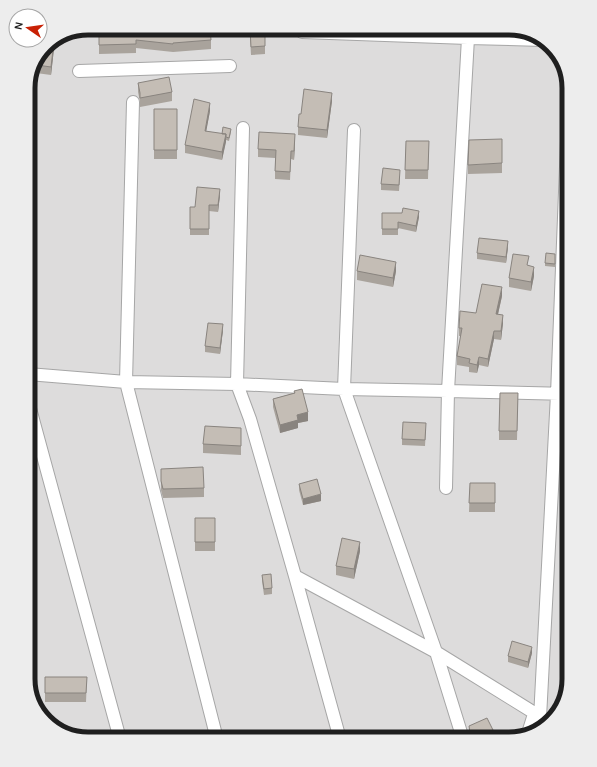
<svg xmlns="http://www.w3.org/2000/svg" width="597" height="767" font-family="Karla,sans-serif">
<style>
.residential{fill:#dddcdc}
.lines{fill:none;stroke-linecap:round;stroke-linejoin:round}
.street-casing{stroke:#a6a6a6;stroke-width:14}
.street{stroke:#fff;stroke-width:12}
.wall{fill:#a9a39c}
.shaded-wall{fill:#89847f}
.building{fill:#c4bdb5;stroke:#89847f}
.rim{fill:none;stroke:#1f1f1f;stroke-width:5}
</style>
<rect width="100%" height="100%" fill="#f0eee6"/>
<path class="residential" d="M 88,28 L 513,28 L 539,36 L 559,55 L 569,88 L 569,680 L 561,709 L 542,729 L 510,739 L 84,739 L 58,731 L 38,712 L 28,679 L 28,84 L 48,43 Z"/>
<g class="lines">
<defs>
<path id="street" d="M 302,32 L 468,38 L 543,40
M 79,71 L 230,66
M 133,102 L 126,382 L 217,739
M 243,128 L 237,384 L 250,419 L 295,576 L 340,739
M 354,130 L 344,389 L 436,652 L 463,739
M 28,174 L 30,131
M 28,374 L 126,382 L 237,384 L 344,389 L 448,391 L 569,394
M 28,401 L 120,739
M 446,488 L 448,391 L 468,38
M 295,576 L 436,652 L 549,722
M 540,718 L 557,394 L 569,91
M 530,733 L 529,730 L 534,714"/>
</defs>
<use href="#street" class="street-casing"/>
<use href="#street" class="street"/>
</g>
<path class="wall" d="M 98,28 L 114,28 L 211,40 L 211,49 L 173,52 L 136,48 L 136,53 L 99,54 L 99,33 L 98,33 Z
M 249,28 L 265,28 L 265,54 L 251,55 L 250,37 L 249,36 Z
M 471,28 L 492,28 L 492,31 L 471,31 Z
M 55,40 L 51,75 L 36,73 L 36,68 L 48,43 Z
M 138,83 L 172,92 L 172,101 L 140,107 L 140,102 L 138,92 Z
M 332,101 L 327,138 L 298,135 L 298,127 L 301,114 Z
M 154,109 L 177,109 L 177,159 L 154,159 Z
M 210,111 L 206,131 L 222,134 L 231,132 L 229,141 L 226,140 L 222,160 L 185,153 L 185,145 Z
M 406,141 L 429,141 L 428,179 L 405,179 Z
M 295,143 L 294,160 L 291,159 L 290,180 L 275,179 L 275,158 L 258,157 L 258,149 Z
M 502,163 L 502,173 L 468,174 L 468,165 Z
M 400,176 L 399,191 L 381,190 L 381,184 Z
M 220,195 L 218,212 L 209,211 L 209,235 L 190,235 L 190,207 L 195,207 Z
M 382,213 L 419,217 L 416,232 L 398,228 L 398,235 L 382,235 Z
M 508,247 L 506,263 L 477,259 L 477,253 Z
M 555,254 L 555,267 L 545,266 L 545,263 Z
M 529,266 L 534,276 L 531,291 L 509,287 L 509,278 Z
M 357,271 L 396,271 L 393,287 L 357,280 Z
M 502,296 L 498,314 L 503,323 L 501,340 L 494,339 L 488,367 L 479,365 L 477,373 L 469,372 L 469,367 L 457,365 L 457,356 L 461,336 L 459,336 L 459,328 Z
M 223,330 L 220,354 L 205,352 L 205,346 Z
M 294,391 L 308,421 L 298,423 L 298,428 L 280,433 L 273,407 L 273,399 L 294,393 Z
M 518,393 L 517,440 L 499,440 L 499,431 Z
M 426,429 L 425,446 L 402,445 L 402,439 Z
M 241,437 L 241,455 L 203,453 L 203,444 Z
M 161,469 L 204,488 L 204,497 L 163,498 L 161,490 Z
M 470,483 L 495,483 L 495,512 L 469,512 Z
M 299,484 L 321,501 L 303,505 L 299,490 Z
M 195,518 L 215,518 L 215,551 L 195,551 Z
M 360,551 L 354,579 L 336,575 L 336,566 Z
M 262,575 L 272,588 L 272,594 L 264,595 L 262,581 Z
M 532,653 L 528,668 L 508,662 L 508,656 Z
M 45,677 L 87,677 L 86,702 L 45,702 Z
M 469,726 L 494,739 L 470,739 L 469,732 Z"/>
<path class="shaded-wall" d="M 55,40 L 51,75 L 51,67 L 54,41 Z
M 332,93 L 332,101 L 327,138 L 327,130 Z
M 210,103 L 210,111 L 205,138 L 205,131 Z
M 226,134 L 226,142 L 222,160 L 222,152 Z
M 295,134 L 295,143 L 294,160 L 294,151 Z
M 220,189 L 220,195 L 218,212 L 218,205 Z
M 419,211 L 419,217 L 416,232 L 416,226 Z
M 508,241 L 508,247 L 506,263 L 506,257 Z
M 396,262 L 396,271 L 393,287 L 393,278 Z
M 534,267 L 534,276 L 531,291 L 531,282 Z
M 502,287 L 502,296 L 496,323 L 496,314 Z
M 503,315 L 503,323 L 501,340 L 501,331 Z
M 223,324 L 223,330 L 220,354 L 220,348 Z
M 494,331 L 494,339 L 488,367 L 488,359 Z
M 479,357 L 479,365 L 477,373 L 477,365 Z
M 308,412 L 308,421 L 298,423 L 298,428 L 280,433 L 280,425 L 297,415 Z
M 321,494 L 321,501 L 303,505 L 303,499 Z
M 360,542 L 360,551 L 354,579 L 354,569 Z
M 532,647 L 532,653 L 528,668 L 528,662 Z
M 494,732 L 494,739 L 480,739 Z"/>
<path class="building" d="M 99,28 L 210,28 L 211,40 L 173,43 L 173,44 L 136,40 L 136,44 L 99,45 Z
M 249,28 L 265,28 L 265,46 L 251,47 L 250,29 L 249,29 Z
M 54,41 L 51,67 L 37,65 L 48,43 Z
M 169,77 L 172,92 L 140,98 L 140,93 L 138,83 Z
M 304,89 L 332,93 L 327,130 L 298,127 L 299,114 L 301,114 Z
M 194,99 L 210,103 L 205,131 L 226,134 L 222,152 L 185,145 Z
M 154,109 L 177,109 L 177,150 L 154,150 Z
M 223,127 L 231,129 L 229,138 L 226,137 L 226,134 L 222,134 Z
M 259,132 L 295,134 L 294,151 L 291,151 L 290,172 L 275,171 L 276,150 L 258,149 Z
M 502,139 L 502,163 L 468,165 L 469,140 Z
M 406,141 L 429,141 L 428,170 L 405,170 Z
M 383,168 L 400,170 L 399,185 L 381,184 Z
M 197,187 L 220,189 L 218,205 L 209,205 L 209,229 L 190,229 L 190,207 L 195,207 Z
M 403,208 L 419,211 L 416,226 L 398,222 L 398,229 L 382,229 L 382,213 L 402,213 Z
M 479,238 L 508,241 L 506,257 L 477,253 Z
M 546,253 L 555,254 L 555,264 L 545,263 Z
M 513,254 L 529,256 L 527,265 L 534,267 L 531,282 L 509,278 Z
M 360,255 L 396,262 L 393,278 L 357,271 Z
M 482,284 L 502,287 L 496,314 L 503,315 L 501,331 L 494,331 L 488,359 L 479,357 L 477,365 L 469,363 L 470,359 L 457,356 L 462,328 L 459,328 L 460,311 L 476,313 Z
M 208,323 L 223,324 L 220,348 L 205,346 Z
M 302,389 L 308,412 L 297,415 L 298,420 L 280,425 L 273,399 L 295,393 L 294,391 Z
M 500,393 L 518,393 L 517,431 L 499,431 Z
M 403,422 L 426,423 L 425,440 L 402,439 Z
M 205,426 L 241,428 L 241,446 L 203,444 Z
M 203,467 L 204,488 L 163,489 L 161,481 L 161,469 Z
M 317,479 L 321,494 L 303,499 L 299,484 Z
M 470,483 L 495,483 L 495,503 L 469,503 Z
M 195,518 L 215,518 L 215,542 L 195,542 Z
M 342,538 L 360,542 L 354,569 L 336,566 Z
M 271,574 L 272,588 L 264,589 L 262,575 Z
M 512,641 L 532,647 L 528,662 L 508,656 Z
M 45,677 L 87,677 L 86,693 L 45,693 Z
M 487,718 L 494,732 L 480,739 L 473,739 L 470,733 L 469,726 Z"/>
<path d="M0 0H597V767H0ZM88 35H509A53 53 0 0 1 562 88V679A53 53 0 0 1 509 732H88A53 53 0 0 1 35 679V88A53 53 0 0 1 88 35Z" fill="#ededed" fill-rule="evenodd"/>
<path class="rim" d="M88 35H509A53 53 0 0 1 562 88V679A53 53 0 0 1 509 732H88A53 53 0 0 1 35 679V88A53 53 0 0 1 88 35Z"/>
<g transform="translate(28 28) rotate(283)"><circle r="19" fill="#ffffff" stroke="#a5a5a5"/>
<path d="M0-3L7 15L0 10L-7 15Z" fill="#c92105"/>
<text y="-6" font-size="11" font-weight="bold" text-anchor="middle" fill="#1f1f1f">N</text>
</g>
</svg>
